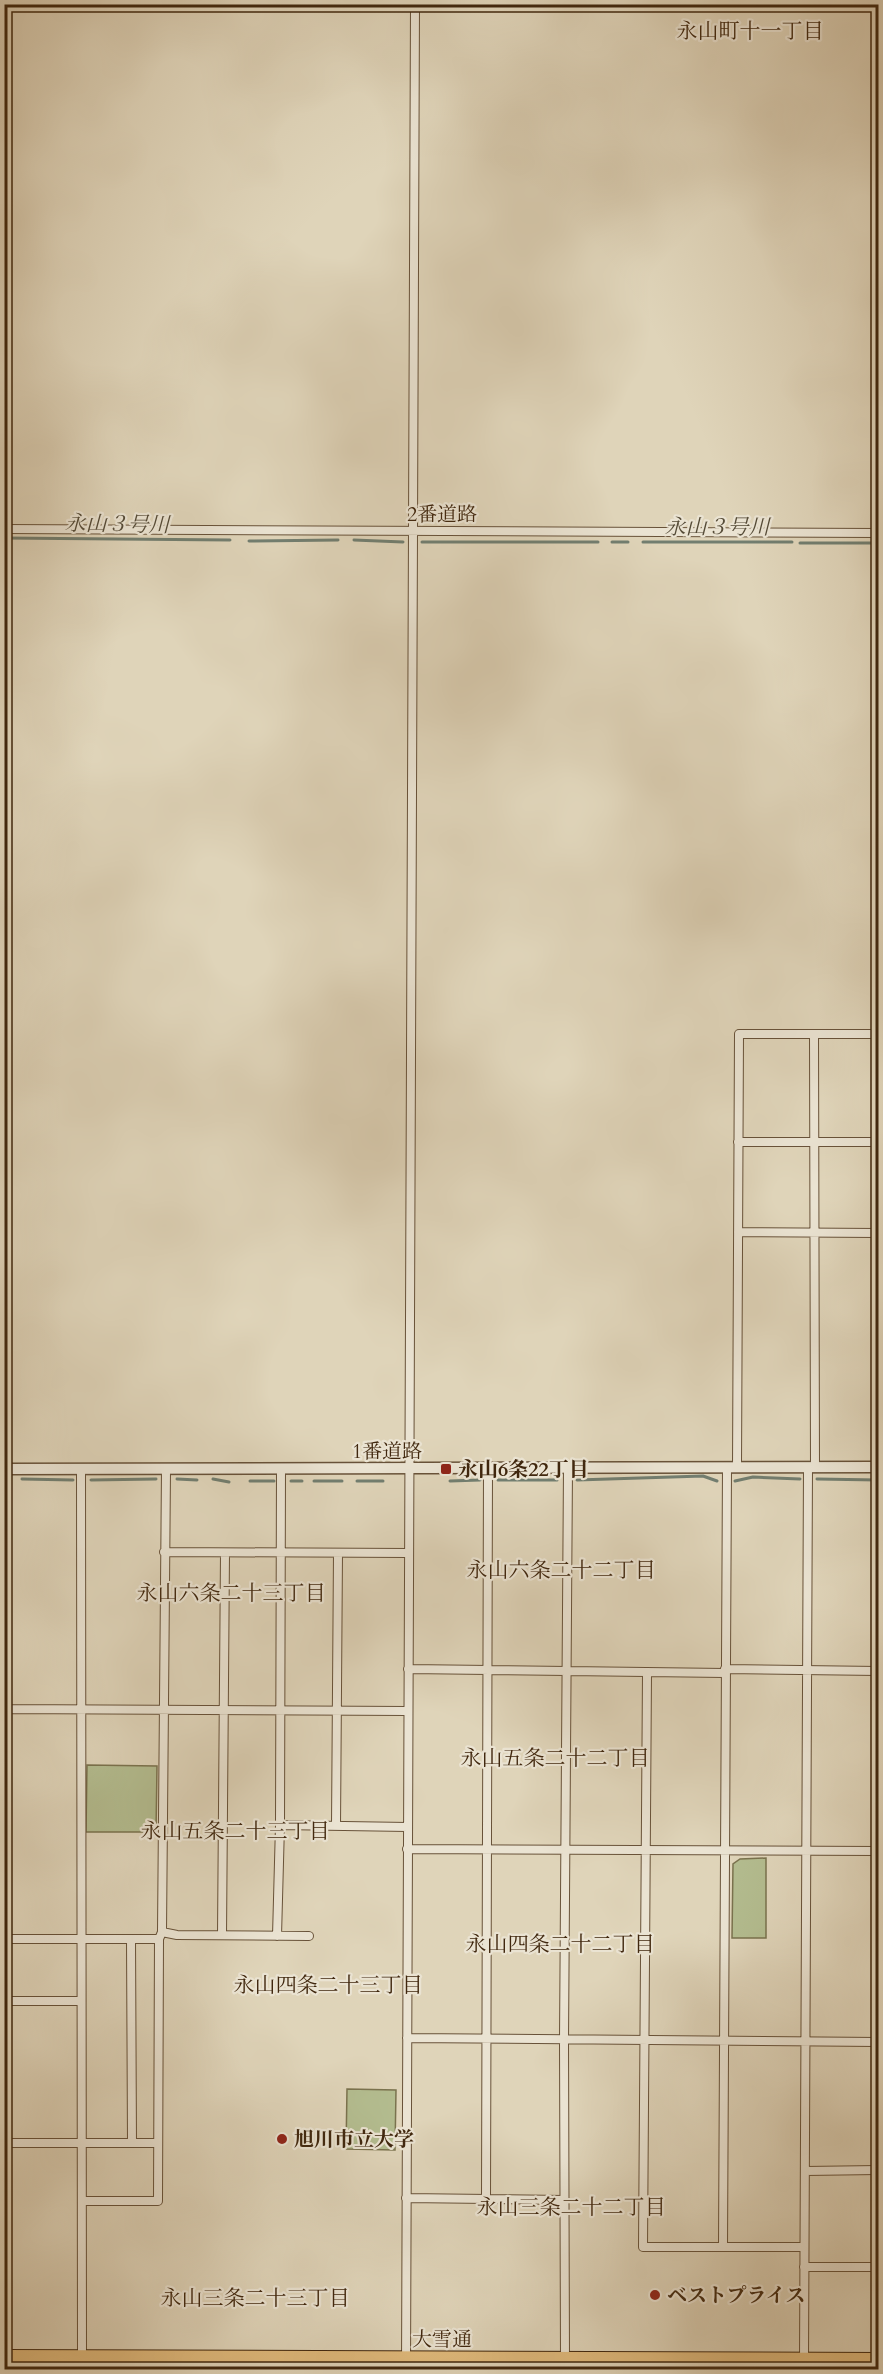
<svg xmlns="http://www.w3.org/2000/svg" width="883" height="2374" font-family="Cardo,'Noto Serif JP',serif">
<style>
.green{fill:#b3bc8f;stroke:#7a724e;stroke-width:1.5}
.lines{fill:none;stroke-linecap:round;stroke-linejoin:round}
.stream{stroke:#727e70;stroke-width:3}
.minor-casing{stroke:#685239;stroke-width:10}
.tertiary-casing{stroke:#685239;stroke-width:13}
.trunk-casing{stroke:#40270e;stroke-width:16}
.minor{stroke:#eae3d2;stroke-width:8}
.tertiary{stroke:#eae3d2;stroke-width:10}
.trunk{stroke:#e0ba7c;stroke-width:14}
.poi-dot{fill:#8f2418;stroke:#eae3d2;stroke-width:2}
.labels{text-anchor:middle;stroke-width:4.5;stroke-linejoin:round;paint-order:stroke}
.street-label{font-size:20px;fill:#40270e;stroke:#eae3d2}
.poi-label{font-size:20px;font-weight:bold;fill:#40270e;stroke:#eae3d2;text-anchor:start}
.neighbourhood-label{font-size:21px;fill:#40270e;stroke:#eae3d2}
.water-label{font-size:21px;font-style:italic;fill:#554b37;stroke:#eae3d2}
</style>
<rect width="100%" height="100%" fill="#dfd4b9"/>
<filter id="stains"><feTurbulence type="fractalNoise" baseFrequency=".00333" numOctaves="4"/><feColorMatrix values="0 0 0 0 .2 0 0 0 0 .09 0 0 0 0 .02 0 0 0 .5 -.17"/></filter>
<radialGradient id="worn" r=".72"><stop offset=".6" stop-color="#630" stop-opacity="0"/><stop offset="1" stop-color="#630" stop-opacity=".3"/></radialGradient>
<path class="green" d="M 87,1765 L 157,1766 L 156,1832 L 86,1832 Z
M 766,1858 L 766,1938 L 732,1938 L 733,1864 L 740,1859 Z
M 347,2089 L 396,2090 L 395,2150 L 346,2149 Z"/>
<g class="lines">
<path class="stream" d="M 4,538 L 230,540
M 354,540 L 403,542
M 249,541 L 338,540
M 422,542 L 598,542
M 612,542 L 628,542
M 643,542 L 792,542
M 800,543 L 878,543
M 22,1479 L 73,1480
M 177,1479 L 197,1480
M 213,1479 L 229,1482
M 817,1479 L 878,1480
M 91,1480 L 156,1479
M 498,1480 L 557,1480
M 577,1480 L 703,1476 L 717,1481
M 250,1481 L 274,1481
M 291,1481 L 302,1481
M 314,1481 L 342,1481
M 357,1481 L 383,1481
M 450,1481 L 480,1480
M 735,1481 L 753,1477 L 800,1479"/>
<defs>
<path id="minor" d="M 4,529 L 878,533
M 814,1034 L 815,1467
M 738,1142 L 878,1142
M 738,1232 L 878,1233
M 737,1467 L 739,1034 L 878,1034
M 81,1469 L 82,2357
M 164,1552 L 409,1553
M 408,1669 L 725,1673
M 725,1669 L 878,1671
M 647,1673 L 643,2247 L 803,2247
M 4,1709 L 408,1711
M 4,1729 L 6,1469
M 280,1825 L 408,1827
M 336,1826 L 338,1553
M 407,1849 L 878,1851
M 162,1932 L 177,1935 L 309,1936
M 222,1935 L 225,1553
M 277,1936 L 280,1825 L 281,1470
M 4,1939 L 159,1939
M 131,1939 L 132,2143
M 4,2001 L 81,2001
M 407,2038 L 878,2042
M 4,2143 L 157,2143
M 805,2171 L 878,2170
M 406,2198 L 564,2200
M 486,2199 L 488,1469
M 83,2201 L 158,2201 L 159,1939 L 162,1932 L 166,1470
M 723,2247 L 727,1468
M 804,2267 L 878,2267
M 565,2359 L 564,2041 L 568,1468
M 804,2360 L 808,1468
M 406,2370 L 415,4"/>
<path id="tertiary" d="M 4,1469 L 878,1467"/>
<path id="trunk" d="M 4,2357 L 878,2360"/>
</defs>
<use href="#minor" class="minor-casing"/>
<use href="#tertiary" class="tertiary-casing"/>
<use href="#trunk" class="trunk-casing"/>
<use href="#minor" class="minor"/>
<use href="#tertiary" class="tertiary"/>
<use href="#trunk" class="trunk"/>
</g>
<g class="poi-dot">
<rect x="440" y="1463" width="12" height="12" rx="3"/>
<circle cx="282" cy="2139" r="6"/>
<circle cx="655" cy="2295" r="6"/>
</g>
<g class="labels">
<g class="street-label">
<text x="442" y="521">2番道路</text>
<text x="387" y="1458">1番道路</text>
<text x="442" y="2346">大雪通</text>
</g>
<g class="poi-label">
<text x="458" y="1476">永山6条22丁目</text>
<text x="294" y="2146">旭川市立大学</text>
<text x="667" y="2302">ベストプライス</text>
</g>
<g class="neighbourhood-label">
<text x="750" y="38">永山町十一丁目</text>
<text x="561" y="1577">永山六条二十二丁目</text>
<text x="231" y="1600">永山六条二十三丁目</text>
<text x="555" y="1765">永山五条二十二丁目</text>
<text x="235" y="1838">永山五条二十三丁目</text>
<text x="560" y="1951">永山四条二十二丁目</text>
<text x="328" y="1992">永山四条二十三丁目</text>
<text x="571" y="2214">永山三条二十二丁目</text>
<text x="255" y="2305">永山三条二十三丁目</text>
</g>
<g class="water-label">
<text transform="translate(117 524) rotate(1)" y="7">永山３号川</text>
<text x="717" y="534">永山３号川</text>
</g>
</g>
<rect width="883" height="2374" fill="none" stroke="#dfd4b9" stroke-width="24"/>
<rect x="6" y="6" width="871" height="2362" fill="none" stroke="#40270e" stroke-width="3"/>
<rect x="12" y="12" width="859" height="2350" fill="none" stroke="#40270e" stroke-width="1.5"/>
<rect width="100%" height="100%" filter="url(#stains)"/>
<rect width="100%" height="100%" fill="url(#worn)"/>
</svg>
